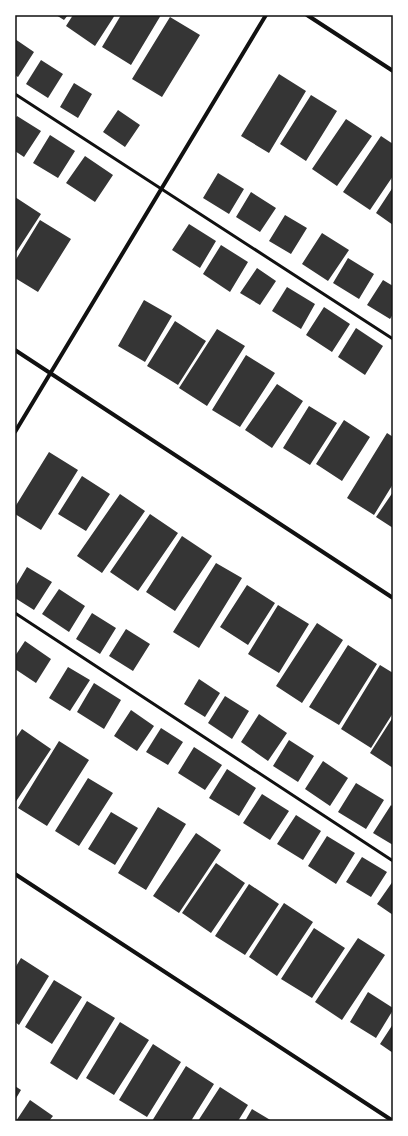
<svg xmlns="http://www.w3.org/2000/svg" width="408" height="1136" font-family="Lato,sans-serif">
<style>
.building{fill:#353535}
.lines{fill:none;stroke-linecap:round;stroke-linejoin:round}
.service{stroke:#111;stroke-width:3}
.minor{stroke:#111;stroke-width:4}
.neatline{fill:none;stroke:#111;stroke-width:1.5}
</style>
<rect width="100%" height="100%" fill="#fff"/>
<path class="building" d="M 56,15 L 68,15 L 64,20 Z
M 73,15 L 115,15 L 95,46 L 66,26 Z
M 121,15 L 161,15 L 131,65 L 102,47 Z
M 170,17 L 200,35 L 162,97 L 132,79 Z
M 15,39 L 34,52 L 18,77 L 15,75 Z
M 41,60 L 63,74 L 48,98 L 26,84 Z
M 279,74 L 306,91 L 269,153 L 241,136 Z
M 74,83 L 92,94 L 78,118 L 60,107 Z
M 311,95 L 337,111 L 306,161 L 280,144 Z
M 118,110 L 140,125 L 125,147 L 103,132 Z
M 17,116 L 41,131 L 24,157 L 15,151 L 15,119 Z
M 346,119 L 372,136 L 337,186 L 312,169 Z
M 50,135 L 75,151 L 58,178 L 33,163 Z
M 381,136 L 393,144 L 393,176 L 370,210 L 343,192 Z
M 85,156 L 113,175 L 95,202 L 66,183 Z
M 218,173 L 244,189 L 229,214 L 203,198 Z
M 393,187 L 393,225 L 376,213 Z
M 251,192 L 276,208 L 260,232 L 236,217 Z
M 15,197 L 41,214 L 15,254 Z
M 285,215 L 307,228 L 291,254 L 269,241 Z
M 40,220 L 71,239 L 38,292 L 15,278 L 15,261 Z
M 189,224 L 216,241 L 200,268 L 172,250 Z
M 322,233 L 349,250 L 328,281 L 302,264 Z
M 221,245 L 248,262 L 230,292 L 203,274 Z
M 348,258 L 374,274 L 359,299 L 333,283 Z
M 257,268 L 276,281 L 260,305 L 240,293 Z
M 383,280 L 393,286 L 393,314 L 390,319 L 367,305 Z
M 287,287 L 315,304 L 301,329 L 272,311 Z
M 144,300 L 172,316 L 145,362 L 118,346 Z
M 324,307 L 350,324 L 332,352 L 306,335 Z
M 175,321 L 206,341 L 178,385 L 147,366 Z
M 356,328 L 383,346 L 365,375 L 338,357 Z
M 217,329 L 245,346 L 207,406 L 179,388 Z
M 246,355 L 275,373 L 240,427 L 212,410 Z
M 277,384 L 303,401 L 272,448 L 245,430 Z
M 309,406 L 337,423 L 310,465 L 283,448 Z
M 344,420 L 370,437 L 342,481 L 316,464 Z
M 387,433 L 393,437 L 393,484 L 374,515 L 347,498 Z
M 49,452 L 78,470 L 41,530 L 15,514 L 15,507 Z
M 82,476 L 110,494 L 86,531 L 58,514 Z
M 393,492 L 393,528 L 376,517 Z
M 120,494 L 145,511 L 102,573 L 77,556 Z
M 150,514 L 178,533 L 138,591 L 110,572 Z
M 182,536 L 212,556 L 175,611 L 146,592 Z
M 216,563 L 242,578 L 199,648 L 173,632 Z
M 27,567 L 52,582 L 34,610 L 15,598 L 15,587 Z
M 247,585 L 275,603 L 248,645 L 220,627 Z
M 59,589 L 85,606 L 69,632 L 42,614 Z
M 278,605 L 309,624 L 279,673 L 248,654 Z
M 92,613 L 116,628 L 100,654 L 76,639 Z
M 317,623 L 343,640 L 302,703 L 276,686 Z
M 126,629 L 150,644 L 133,671 L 109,656 Z
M 25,641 L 51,659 L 36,683 L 15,669 L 15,656 Z
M 348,645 L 377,664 L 339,725 L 309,707 Z
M 380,665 L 393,673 L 393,713 L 371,748 L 341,729 Z
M 68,667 L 90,680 L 70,711 L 49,698 Z
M 199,679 L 220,693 L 205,717 L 184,704 Z
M 94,683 L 121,700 L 104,729 L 77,712 Z
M 225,696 L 249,711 L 232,739 L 208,723 Z
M 131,710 L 154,726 L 137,751 L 114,736 Z
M 259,714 L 287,733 L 268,761 L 241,742 Z
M 393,717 L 393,768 L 370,753 Z
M 161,728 L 183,742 L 168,765 L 146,752 Z
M 22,729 L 51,749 L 15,803 L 15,739 Z
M 289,740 L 314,756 L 298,782 L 273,766 Z
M 59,741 L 89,760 L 47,826 L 18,808 Z
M 194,747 L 222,765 L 205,790 L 178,773 Z
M 323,761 L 348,778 L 330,806 L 305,789 Z
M 227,769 L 256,788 L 239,816 L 209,798 Z
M 88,778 L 113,793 L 79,846 L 55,831 Z
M 356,783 L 384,800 L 366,829 L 338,812 Z
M 262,794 L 289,811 L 270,840 L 243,823 Z
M 391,805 L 393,807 L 393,845 L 373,833 Z
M 158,807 L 186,824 L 146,890 L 118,873 Z
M 111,812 L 138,828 L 115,865 L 88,849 Z
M 296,815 L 321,831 L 303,860 L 277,844 Z
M 196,833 L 221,850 L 179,913 L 153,896 Z
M 327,836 L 355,853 L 336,884 L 308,866 Z
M 362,857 L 387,872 L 371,897 L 346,882 Z
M 216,863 L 245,883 L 211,933 L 182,913 Z
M 393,881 L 393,915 L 377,904 Z
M 249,884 L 279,904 L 245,955 L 215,936 Z
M 284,903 L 313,922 L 277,976 L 249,957 Z
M 314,928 L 345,948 L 312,998 L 281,979 Z
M 358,938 L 385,955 L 342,1020 L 315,1002 Z
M 21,958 L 49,976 L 19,1025 L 15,1022 L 15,968 Z
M 54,980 L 82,997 L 52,1044 L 25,1027 Z
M 368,992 L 393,1008 L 393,1010 L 376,1038 L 350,1022 Z
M 87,1001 L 115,1018 L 77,1080 L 50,1063 Z
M 120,1022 L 149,1040 L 114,1095 L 86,1078 Z
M 393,1024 L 393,1053 L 380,1044 Z
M 153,1044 L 181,1062 L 147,1117 L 119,1100 Z
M 186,1066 L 214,1084 L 191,1121 L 152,1121 Z
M 15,1086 L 21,1090 L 15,1100 Z
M 220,1087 L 248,1105 L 238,1121 L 198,1121 Z
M 30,1100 L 53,1116 L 49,1121 L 16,1121 Z
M 252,1109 L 272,1121 L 245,1121 Z"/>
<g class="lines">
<path class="service" d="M 15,94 L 393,339
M 15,613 L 393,861"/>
<path class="minor" d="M 307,15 L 393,71
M 15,350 L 393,598
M 15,432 L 266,15
M 15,874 L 393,1121"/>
</g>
<rect width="408" height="1136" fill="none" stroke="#ffffff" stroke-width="32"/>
<rect x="16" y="16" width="376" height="1104" class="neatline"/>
</svg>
